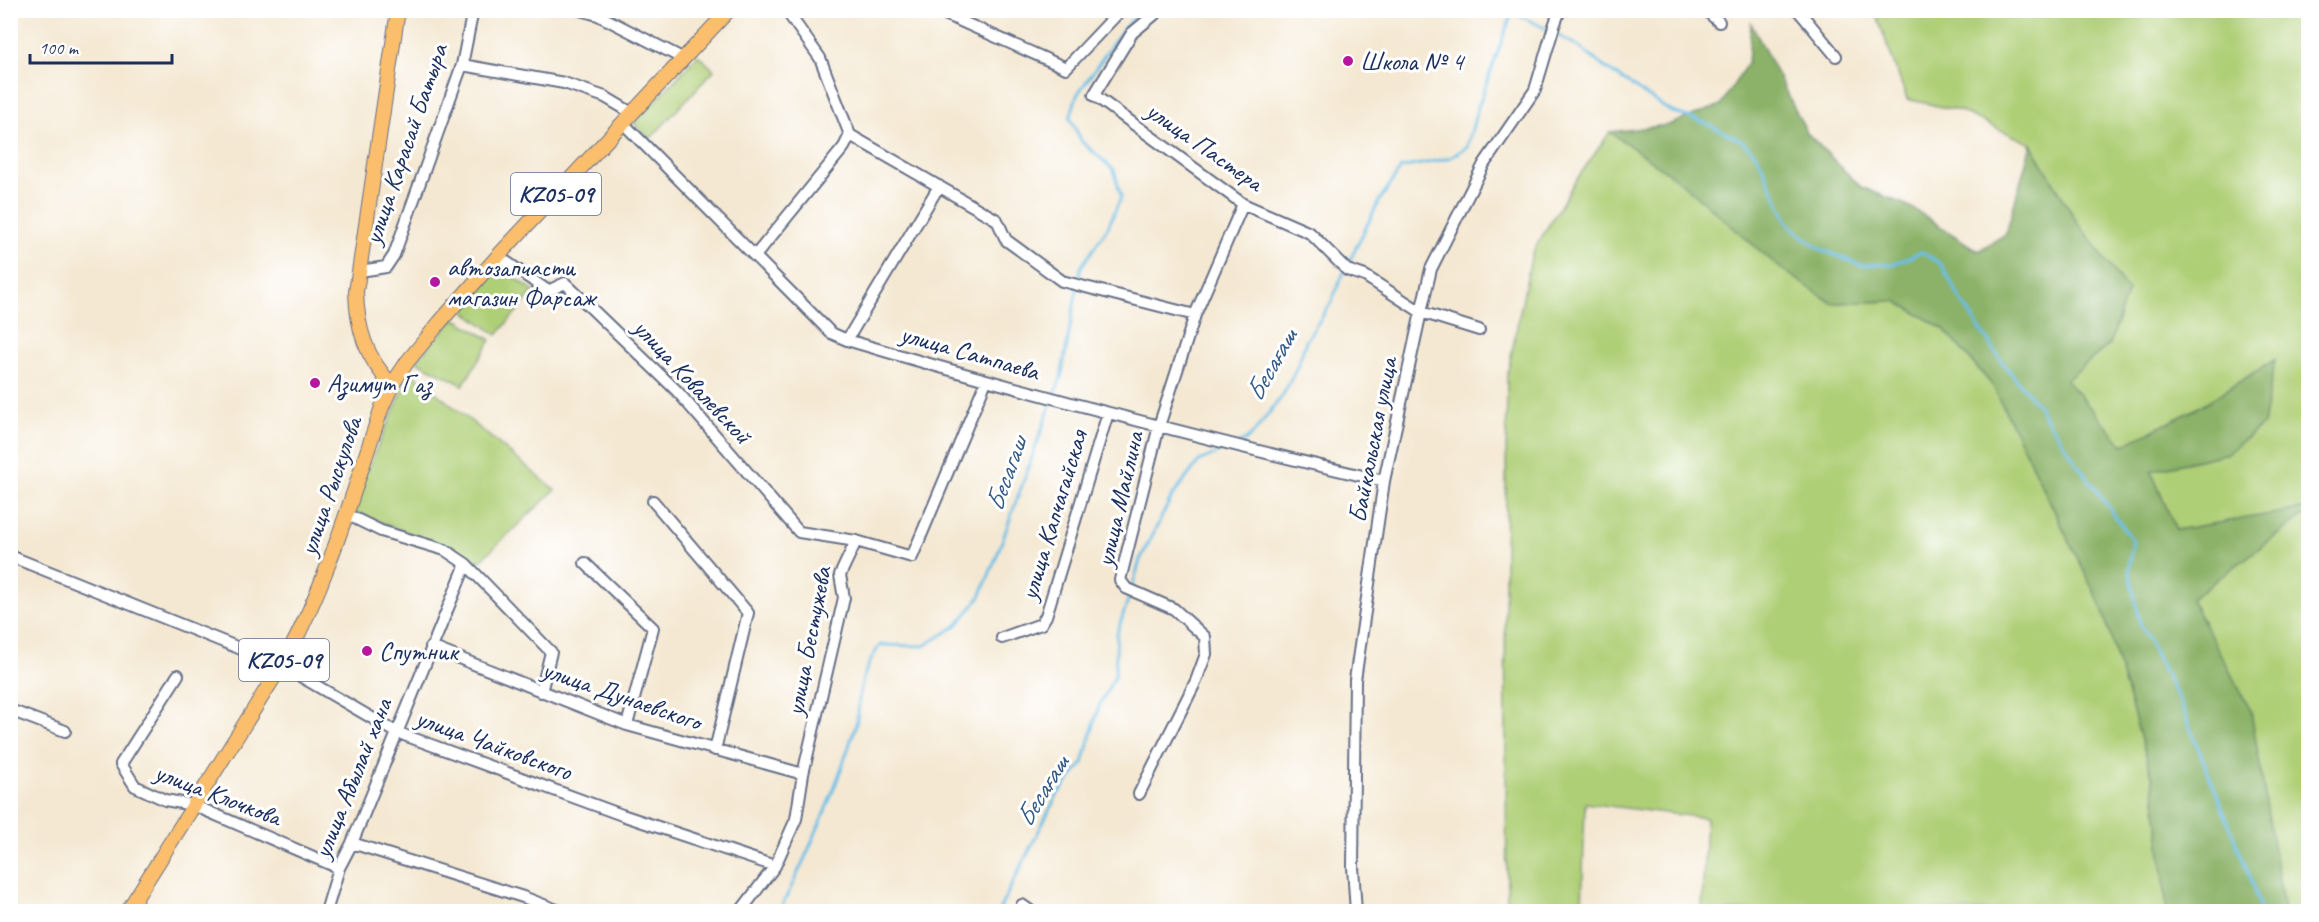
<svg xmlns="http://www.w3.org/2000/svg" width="2319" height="922" font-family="Caveat,sans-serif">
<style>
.green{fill:#afcf76;stroke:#657f6a;stroke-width:1.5}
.forest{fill:#8bb267;stroke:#537062;stroke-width:1.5}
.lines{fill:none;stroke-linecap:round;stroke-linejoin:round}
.stream{stroke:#6abee6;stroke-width:3}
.minor-casing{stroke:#677087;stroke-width:14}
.major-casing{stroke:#677087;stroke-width:16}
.minor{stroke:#fff;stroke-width:10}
.major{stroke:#fabe6d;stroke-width:14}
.poi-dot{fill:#b5179e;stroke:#fff;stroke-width:2}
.labels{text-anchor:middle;stroke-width:6;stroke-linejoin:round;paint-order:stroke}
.shield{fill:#fff;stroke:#5f6d8e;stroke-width:1.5}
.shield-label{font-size:24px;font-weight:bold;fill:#1b2f5e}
.poi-label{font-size:26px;fill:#1b2f5e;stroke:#fff;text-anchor:start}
.street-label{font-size:26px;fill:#1b2f5e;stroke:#fff}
.water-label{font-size:27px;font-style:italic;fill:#335a87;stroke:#fff}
</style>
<rect width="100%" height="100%" fill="#fff"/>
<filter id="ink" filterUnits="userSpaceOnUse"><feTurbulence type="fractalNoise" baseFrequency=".0167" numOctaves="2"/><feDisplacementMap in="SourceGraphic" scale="12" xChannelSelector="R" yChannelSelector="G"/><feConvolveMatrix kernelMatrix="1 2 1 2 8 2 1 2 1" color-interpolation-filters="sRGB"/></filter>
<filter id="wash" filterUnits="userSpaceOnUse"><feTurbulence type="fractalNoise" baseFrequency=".008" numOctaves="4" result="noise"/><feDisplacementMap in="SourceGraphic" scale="24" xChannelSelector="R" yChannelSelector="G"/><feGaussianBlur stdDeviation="1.35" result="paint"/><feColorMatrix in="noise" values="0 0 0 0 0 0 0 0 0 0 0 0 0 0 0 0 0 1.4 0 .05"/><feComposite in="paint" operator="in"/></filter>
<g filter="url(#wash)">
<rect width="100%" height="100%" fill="#f4e8d2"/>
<path class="green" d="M 1875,11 L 2308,11 L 2308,508 L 2176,530 L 2151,471 L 2228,453 L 2263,424 L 2274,360 L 2194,410 L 2123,446 L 2066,380 L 2110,344 L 2074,217 L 2031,144 L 1960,111 L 1907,99 Z
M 698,55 L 714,70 L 650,139 L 634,124 Z
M 1610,132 L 1676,178 L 1779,267 L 1832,303 L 1896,301 L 1944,329 L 1993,386 L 2102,608 L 2153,779 L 2167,911 L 1702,911 L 1706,818 L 1585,803 L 1582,911 L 1507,912 L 1505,578 L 1507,376 L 1532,253 L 1574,183 Z
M 500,267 L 534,291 L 497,335 L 461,309 Z
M 454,318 L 491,340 L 463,385 L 416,361 Z
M 411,372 L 555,490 L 480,561 L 349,510 Z
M 2308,512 L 2308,911 L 2284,911 L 2274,851 L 2191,599 Z"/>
<path class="forest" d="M 1751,23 L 1807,133 L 1861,187 L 1909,206 L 1978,251 L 2006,234 L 2031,144 L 2074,217 L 2128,291 L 2110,344 L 2066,380 L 2123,445 L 2194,410 L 2275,360 L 2263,424 L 2228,453 L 2151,471 L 2176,530 L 2308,508 L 2308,512 L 2191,599 L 2251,711 L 2284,911 L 2167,911 L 2153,779 L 2102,608 L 1993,386 L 1944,329 L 1896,301 L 1832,303 L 1779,267 L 1676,178 L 1610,132 L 1668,125 L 1721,105 L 1748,62 Z"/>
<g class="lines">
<path class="stream" d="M 1512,12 L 1545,28
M 1559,36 L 1578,46 L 1604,67 L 1670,111 L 1703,122 L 1742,141 L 1757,155 L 1789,225 L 1818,248 L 1860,265 L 1893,264 L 1922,252 L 1941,264 L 1962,302 L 2002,362 L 2035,402 L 2076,462 L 2133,541 L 2129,569 L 2140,623 L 2179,700 L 2254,887 L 2261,912
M 1347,266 L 1378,203 L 1401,168 L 1450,158 L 1467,147 L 1477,110 L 1513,10
M 1054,395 L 1061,378 L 1081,267 L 1108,227 L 1121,197 L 1114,170 L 1082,142 L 1070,118 L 1077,95 L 1123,29 L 1142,10
M 1239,443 L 1246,440 L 1255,431 L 1283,395 L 1298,365 L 1306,341 L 1331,303 L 1344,272
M 1132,588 L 1140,560 L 1171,498 L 1199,461 L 1231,447
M 779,912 C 809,852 835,792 855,728 C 859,715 858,700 861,687 C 864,671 871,658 880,645 L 924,646 L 956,626 L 979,599 L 996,558 L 1052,401
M 998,912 L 1057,795 L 1083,763 L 1099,706 L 1115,676 L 1117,633 L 1130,594"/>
</g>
</g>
<g filter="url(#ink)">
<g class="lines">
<defs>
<path id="minor" d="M 580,10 L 598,15 L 684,59
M 786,10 L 820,58 L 850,135 L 997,220 L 1006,240 L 1062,281 L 1195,315
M 936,10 L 1066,68 L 1121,10
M 1160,10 L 1132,33 L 1094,95 L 1243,204 L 1310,233 L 1347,270 L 1365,276 L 1421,312 L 1479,330
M 1706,10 L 1719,22
M 1798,10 L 1836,56
M 462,65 L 564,83 L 605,97 L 632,113
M 623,123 L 831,333 L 847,340 C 1025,393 1204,439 1384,481
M 498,256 L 548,291 L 565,283 L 677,391 L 799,532 L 856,541
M 755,256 L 844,147 L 850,135
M 360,271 L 386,267 L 394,255 L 462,65 L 473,10
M 847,340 L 939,186
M 653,501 L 748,613 L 715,750
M 346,514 L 381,531 L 445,550 L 466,564 L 551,652 L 541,692
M 10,556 L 281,665 L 396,732 L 622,815 L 775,866
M 585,563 L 653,628 L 627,725
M 1002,638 L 1041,624 L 1046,616 L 1108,413
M 431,647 L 627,725 L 803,774
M 178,675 L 121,764 L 135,786 L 165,800 L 193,805 L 339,868
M 10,710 L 65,731
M 1139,794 L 1196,681 L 1206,654 L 1205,637 L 1174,609 L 1126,588 L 1120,580 L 1159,426 L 1195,315 L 1243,204
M 352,843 L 523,897 L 562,912
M 132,904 L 146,912
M 1022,905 L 1032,912
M 326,912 L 339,868 L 352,843 L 466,564
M 740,912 L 775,866 L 796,819 L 803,774 L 844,598 L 840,575 L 856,541 L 912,557 L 986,381
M 1356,912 L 1353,867 L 1355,680 L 1384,481 L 1421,312 L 1431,269 L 1484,164 L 1535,90 L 1554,26 L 1560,10"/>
<path id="major" d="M 392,385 C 366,358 357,329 356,292 L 398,10
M 127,912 L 286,658 C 329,579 353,492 382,407 L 392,385 L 407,362 L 440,322 L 498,256 L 729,10"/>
</defs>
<use href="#minor" class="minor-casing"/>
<use href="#major" class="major-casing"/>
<use href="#minor" class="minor"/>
<use href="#major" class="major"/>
</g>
</g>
<g class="poi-dot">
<circle cx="1348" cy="61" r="6"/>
<circle cx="435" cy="282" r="6"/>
<circle cx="315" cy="383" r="6"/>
<circle cx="367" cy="651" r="6"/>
</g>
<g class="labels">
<g class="shield">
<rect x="511" y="173" width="90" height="42" rx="4.5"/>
<rect x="239" y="639" width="90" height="42" rx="4.5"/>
</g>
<g class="shield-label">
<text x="556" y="202">KZ05-09</text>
<text x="284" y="668">KZ05-09</text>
</g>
<g class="poi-label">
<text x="1360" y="70">Школа № 4</text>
<text x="447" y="276">автозапчасти<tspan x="447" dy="30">магазин Фарсаж</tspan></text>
<text x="327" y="392">Азимут Газ</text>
<text x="379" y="660">Спутник</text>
</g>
<g class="street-label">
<text transform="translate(405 144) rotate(-71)" y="9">улица Карасай Батыра</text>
<text transform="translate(1205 146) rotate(35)" y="9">улица Пастера</text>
<text transform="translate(970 352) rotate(16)" y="9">улица Сатпаева</text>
<text transform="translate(693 381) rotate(47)" y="9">улица Ковалевской</text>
<text transform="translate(1372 440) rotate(-79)" y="9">Байкальская улица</text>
<text transform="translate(330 486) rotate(-71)" y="9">улица Рыскулова</text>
<text transform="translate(1119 499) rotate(-77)" y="9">улица Майлина</text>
<text transform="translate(1053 515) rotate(-73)" y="9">улица Капчагайская</text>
<text transform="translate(808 641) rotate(-79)" y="9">улица Бестужева</text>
<text transform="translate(622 695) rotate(19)" y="9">улица Дунаевского</text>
<text transform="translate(494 744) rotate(20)" y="9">улица Чайковского</text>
<text transform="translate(352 778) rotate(-68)" y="9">улица Абылай хана</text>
<text transform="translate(218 794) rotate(21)" y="9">улица Клочкова</text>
</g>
<g class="water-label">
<text transform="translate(1271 365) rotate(-61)" y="9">Бесағаш</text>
<text transform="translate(1006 474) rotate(-70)" y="9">Бесагаш</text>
<text transform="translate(1042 791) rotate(-59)" y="9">Бесағаш</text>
</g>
</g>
<rect width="2319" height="922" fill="none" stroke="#fff" stroke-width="36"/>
<path d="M30 54v9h142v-9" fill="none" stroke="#1b2f5e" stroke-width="3"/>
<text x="39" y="54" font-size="18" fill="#1b2f5e" stroke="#ffffff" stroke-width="4.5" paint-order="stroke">100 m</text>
</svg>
